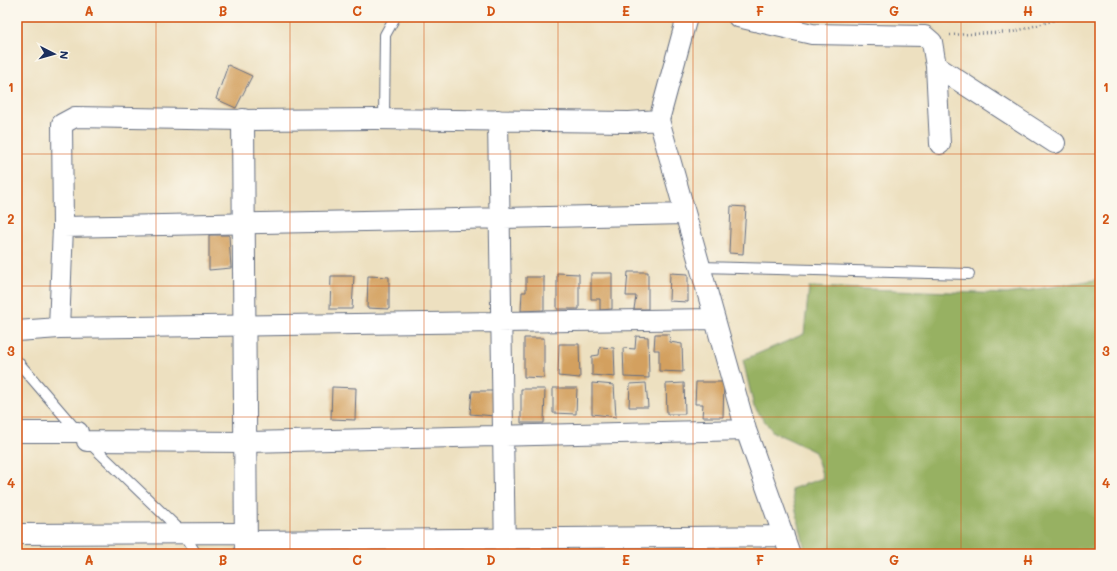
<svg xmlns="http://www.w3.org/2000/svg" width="1117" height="571" font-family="Mali,sans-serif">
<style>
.forest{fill:#97b162;stroke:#597060}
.building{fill:#d3a05f}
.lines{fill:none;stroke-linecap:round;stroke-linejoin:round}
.service-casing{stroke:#646d80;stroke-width:12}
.minor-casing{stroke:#646d80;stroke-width:22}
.tertiary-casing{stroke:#646d80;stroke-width:24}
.path{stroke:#646d80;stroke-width:2.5;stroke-dasharray:1 3;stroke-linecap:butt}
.service{stroke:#fff;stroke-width:10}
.minor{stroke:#fff;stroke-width:20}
.tertiary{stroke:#fff;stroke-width:22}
.grid{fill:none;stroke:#d45514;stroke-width:1;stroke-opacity:0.55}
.neatline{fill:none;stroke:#d45514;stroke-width:1.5}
.grid-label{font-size:13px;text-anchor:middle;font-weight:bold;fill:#d45514}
</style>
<rect width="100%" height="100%" fill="#fbf7ec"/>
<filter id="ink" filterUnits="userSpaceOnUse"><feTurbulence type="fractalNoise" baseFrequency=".025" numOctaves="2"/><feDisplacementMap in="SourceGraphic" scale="8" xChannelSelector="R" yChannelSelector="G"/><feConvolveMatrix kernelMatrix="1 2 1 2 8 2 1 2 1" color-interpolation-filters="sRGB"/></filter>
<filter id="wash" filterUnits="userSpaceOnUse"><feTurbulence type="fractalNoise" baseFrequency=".012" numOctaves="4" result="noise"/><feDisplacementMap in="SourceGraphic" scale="16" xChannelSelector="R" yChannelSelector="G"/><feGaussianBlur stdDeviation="0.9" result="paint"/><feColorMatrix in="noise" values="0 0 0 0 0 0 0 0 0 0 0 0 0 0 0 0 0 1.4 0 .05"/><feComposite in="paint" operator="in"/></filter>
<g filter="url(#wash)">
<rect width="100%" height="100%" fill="#ede0c0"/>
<path class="forest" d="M 1100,279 L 1100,554 L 806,554 L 791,489 L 823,478 L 815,452 L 791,440 L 773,432 L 754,407 L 743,360 L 804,334 L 809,287 L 1007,294 Z"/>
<g id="blocks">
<path class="building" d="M 228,65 L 252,76 L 236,108 L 216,99 Z
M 731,206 L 746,207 L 743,254 L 729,253 Z
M 209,235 L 229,235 L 231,268 L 209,270 Z
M 628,272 L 648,272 L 648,309 L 634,309 L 636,296 L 626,296 Z
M 557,273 L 579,274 L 579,309 L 557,309 Z
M 591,273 L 612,273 L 612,309 L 600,310 L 600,299 L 591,299 Z
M 670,273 L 688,274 L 688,302 L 669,301 Z
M 331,276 L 354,276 L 352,309 L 330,309 Z
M 368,276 L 389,277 L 389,309 L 367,308 Z
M 526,277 L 544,277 L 544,310 L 521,311 L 522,292 L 526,292 Z
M 655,334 L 669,334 L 670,342 L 682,344 L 683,372 L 659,371 L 659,350 L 654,350 Z
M 636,336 L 648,337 L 649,378 L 624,377 L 623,348 L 635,349 Z
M 524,338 L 544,338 L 544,378 L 524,377 Z
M 559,344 L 579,344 L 580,378 L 558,376 Z
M 600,347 L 614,348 L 615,377 L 592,375 L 592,356 L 599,355 Z
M 696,382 L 724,382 L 723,417 L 702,417 L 703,404 L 695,404 Z
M 592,383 L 614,385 L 616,417 L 592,414 Z
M 646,383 L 648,407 L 629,407 L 630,384 Z
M 684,383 L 685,414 L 667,414 L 666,384 Z
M 332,387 L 356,388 L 355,420 L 331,419 Z
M 553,388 L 577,388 L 576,414 L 553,413 Z
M 521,389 L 545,389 L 544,423 L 521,423 Z
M 472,391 L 495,391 L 495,416 L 470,414 Z"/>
</g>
</g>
<g filter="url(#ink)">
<use href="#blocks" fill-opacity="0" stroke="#646d80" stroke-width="1"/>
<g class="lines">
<defs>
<path id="service" d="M 384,119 L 385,35 L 395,17
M 700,267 L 969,274
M 17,361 L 78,432 L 183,533 L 196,554"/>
<path id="minor" d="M 687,17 L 659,120 L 746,430 L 790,554
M 738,17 L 812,34 L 925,36 L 932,42 L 936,66 L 1055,143
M 936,66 L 940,144
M 498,120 L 505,554
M 63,227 C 270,222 478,220 685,214
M 59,328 L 63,227 L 62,124 L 75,117 L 243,120 L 374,119 L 629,122 L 659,120
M 17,331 L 59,328 L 714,319
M 17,432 L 78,432
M 87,441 L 245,442 L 746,430
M 17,534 L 246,533
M 246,541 L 784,536"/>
<path id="tertiary" d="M 243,120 L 246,554"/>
</defs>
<use href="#service" class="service-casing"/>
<use href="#minor" class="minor-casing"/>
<use href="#tertiary" class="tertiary-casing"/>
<path class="path" d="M 950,35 L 1013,32 L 1066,17"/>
<use href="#service" class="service"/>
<use href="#minor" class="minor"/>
<use href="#tertiary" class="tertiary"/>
</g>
</g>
<path class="grid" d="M 156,17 L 156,554M 290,17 L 290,554M 424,17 L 424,554M 558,17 L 558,554M 693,17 L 693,554M 827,17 L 827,554M 961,17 L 961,554M 17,154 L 1100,154M 17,286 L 1100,286M 17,417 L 1100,417"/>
<rect width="1117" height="571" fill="none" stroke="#fbf7ec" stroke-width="44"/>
<g transform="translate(54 54) rotate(96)" stroke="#fbf7ec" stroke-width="3" paint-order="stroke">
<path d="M0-3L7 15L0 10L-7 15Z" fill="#1b2f5e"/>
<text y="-6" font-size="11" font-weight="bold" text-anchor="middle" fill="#1b2f5e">N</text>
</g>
<rect x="22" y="22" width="1073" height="527" class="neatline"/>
<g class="grid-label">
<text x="89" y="16">A</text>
<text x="223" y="16">B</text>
<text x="357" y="16">C</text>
<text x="491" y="16">D</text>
<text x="626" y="16">E</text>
<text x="760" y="16">F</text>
<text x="894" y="16">G</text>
<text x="1028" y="16">H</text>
<text x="11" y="92">1</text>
<text x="1106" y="92">1</text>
<text x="11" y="224">2</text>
<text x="1106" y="224">2</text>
<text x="11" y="356">3</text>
<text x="1106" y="356">3</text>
<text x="11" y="488">4</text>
<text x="1106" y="488">4</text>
<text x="89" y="565">A</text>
<text x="223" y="565">B</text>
<text x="357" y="565">C</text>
<text x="491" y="565">D</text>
<text x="626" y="565">E</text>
<text x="760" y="565">F</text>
<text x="894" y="565">G</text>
<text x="1028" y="565">H</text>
</g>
</svg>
